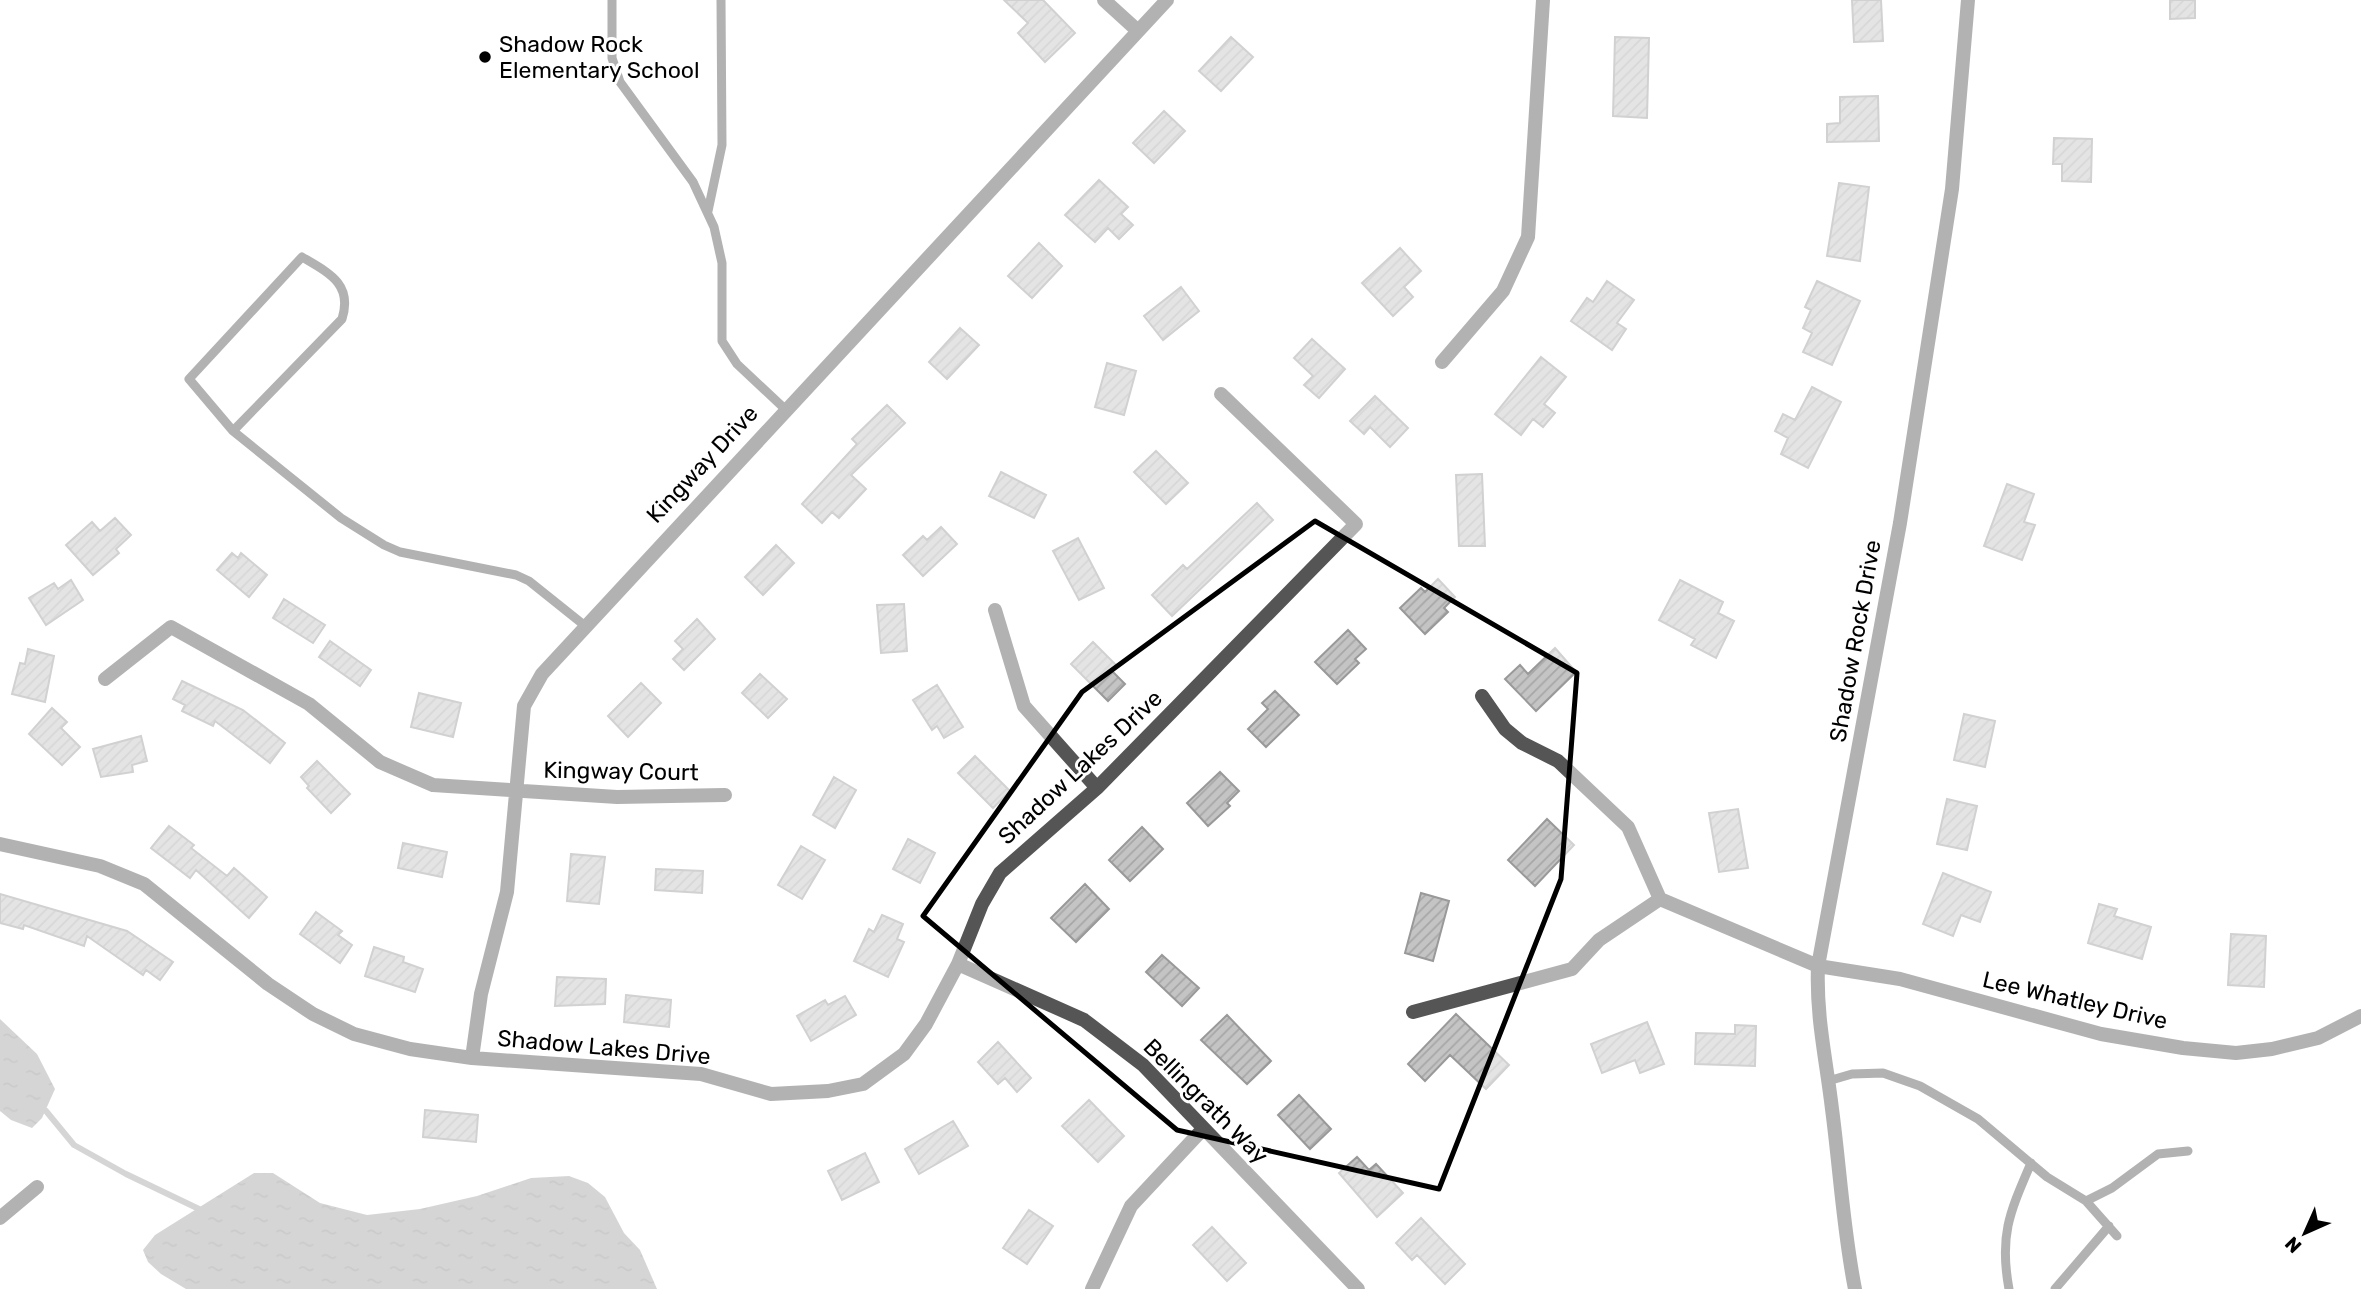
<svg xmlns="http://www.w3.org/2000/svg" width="2361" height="1289" font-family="Rubik,sans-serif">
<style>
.water{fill:url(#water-ripples)}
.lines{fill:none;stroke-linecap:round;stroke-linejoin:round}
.stream{stroke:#a3a3a3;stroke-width:6}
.building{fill:url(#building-hatch);stroke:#999;stroke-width:2}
.lane{stroke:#555;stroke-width:9}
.street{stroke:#555;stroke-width:14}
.marked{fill:none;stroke:#000;stroke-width:5;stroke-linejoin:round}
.poi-dot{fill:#000;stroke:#fff;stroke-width:2.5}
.labels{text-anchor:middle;stroke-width:6;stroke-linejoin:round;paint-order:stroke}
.poi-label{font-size:23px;fill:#000;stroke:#fff;text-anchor:start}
.street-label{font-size:23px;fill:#000;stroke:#fff}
</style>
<defs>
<pattern id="water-ripples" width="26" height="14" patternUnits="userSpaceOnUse" patternTransform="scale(1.75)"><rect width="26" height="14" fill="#a3a3a3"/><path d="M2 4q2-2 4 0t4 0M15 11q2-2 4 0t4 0" fill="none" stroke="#8b8b8b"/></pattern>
<pattern id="building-hatch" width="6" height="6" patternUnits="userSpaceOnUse" patternTransform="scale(1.75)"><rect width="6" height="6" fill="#c4c4c4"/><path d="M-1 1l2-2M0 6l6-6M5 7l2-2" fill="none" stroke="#a7a7a7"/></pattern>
</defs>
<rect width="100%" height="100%" fill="#fff"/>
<path class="water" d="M 0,1019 L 37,1054 L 55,1089 L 42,1118 L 32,1128 L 11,1120 L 0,1111 Z
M 254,1173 L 273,1173 L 320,1203 L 367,1215 L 420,1209 L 477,1196 L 531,1178 L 569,1176 L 588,1183 L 605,1197 L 624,1233 L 640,1250 L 657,1289 L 186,1289 L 161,1274 L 148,1262 L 143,1250 L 155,1235 Z"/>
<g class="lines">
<path class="stream" d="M 46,1111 L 74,1145 L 126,1174 L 199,1209"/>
</g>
<path class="building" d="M 1004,0 L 1043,0 L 1075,33 L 1045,62 L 1018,33 L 1028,23 Z
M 1852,0 L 1881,0 L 1883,41 L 1854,42 Z
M 2170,0 L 2195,0 L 2195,18 L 2170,19 Z
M 1231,37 L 1253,57 L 1221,91 L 1199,71 Z
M 1615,37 L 1649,38 L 1647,118 L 1613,116 Z
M 1878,96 L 1879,141 L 1827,142 L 1827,124 L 1840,123 L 1840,97 Z
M 1164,111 L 1185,131 L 1154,163 L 1133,143 Z
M 2054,138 L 2092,139 L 2091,182 L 2062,181 L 2062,164 L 2053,164 Z
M 1099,180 L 1128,207 L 1121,214 L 1133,225 L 1119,239 L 1108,228 L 1095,242 L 1065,215 Z
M 1839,183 L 1869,187 L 1860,261 L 1827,256 Z
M 1039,243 L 1062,266 L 1032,298 L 1008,276 Z
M 1400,248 L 1421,271 L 1404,287 L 1413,297 L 1393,316 L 1362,283 Z
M 1607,281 L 1634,300 L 1617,323 L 1626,329 L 1612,350 L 1571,321 L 1587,298 L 1593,302 Z
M 1817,281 L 1860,301 L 1832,365 L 1803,352 L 1812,333 L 1803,328 L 1811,310 L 1805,307 Z
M 1181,287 L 1199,311 L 1163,340 L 1144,316 Z
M 960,328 L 979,345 L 947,379 L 929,362 Z
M 1312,339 L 1345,369 L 1319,398 L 1304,385 L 1313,376 L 1294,358 Z
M 1541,357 L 1566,377 L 1544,404 L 1555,413 L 1543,427 L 1533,419 L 1521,435 L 1495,414 Z
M 1107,363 L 1136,371 L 1124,415 L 1095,407 Z
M 1812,387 L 1841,402 L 1808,468 L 1781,454 L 1788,438 L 1775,431 L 1783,414 L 1795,420 Z
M 1375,396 L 1408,428 L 1390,447 L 1370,427 L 1364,434 L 1350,421 Z
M 887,405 L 905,423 L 851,475 L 866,489 L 839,518 L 832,512 L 822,523 L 802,504 L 857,444 L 852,439 Z
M 1156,451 L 1188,483 L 1166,504 L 1134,472 Z
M 1001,472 L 1046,495 L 1034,518 L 989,496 Z
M 1482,474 L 1485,546 L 1459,546 L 1456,475 Z
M 2007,484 L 2034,494 L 2024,522 L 2035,525 L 2022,560 L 1984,546 Z
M 1257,503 L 1273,520 L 1172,616 L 1152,595 L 1183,565 L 1187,569 Z
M 115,518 L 131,535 L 116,549 L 119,553 L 93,575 L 66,545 L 92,522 L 100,531 Z
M 941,527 L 957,544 L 923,576 L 903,555 L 923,536 L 927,540 Z
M 1078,538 L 1104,588 L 1079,600 L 1053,551 Z
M 776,545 L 794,563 L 763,595 L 745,577 Z
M 232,553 L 238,558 L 241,553 L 267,575 L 249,597 L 217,570 Z
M 1438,579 L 1455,597 L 1444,608 L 1448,612 L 1425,634 L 1400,608 L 1421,588 L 1425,592 Z
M 71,580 L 83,600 L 46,625 L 29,598 L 54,583 L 58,589 Z
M 1680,580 L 1723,602 L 1718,613 L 1734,621 L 1716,658 L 1691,645 L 1695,639 L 1659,620 Z
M 284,599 L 325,625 L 313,643 L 273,618 Z
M 904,604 L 907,651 L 881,653 L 877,605 Z
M 697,619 L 715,639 L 684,670 L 673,659 L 683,649 L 675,641 Z
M 1348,630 L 1366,649 L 1355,659 L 1359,663 L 1337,684 L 1315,662 Z
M 330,641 L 371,670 L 360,686 L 319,657 Z
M 1093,642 L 1117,666 L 1112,671 L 1125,684 L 1108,701 L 1071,664 Z
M 1555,648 L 1576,672 L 1536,711 L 1505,679 L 1520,665 L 1528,674 Z
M 28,649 L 54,656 L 45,702 L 12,694 L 20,663 L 25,664 Z
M 760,674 L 787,699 L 768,718 L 742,693 Z
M 182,681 L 243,710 L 285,743 L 270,763 L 215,721 L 213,726 L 182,711 L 185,705 L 173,699 Z
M 641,683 L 661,703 L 628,737 L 608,716 Z
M 937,685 L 963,727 L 944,738 L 937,726 L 932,730 L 913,700 Z
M 1275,691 L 1299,715 L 1266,747 L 1248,729 L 1268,709 L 1262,703 Z
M 419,693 L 461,703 L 453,737 L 411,727 Z
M 52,708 L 67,722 L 61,728 L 80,747 L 62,765 L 29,734 Z
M 1964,714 L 1995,721 L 1985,767 L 1954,760 Z
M 141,736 L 147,761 L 132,765 L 133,772 L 101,777 L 93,749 Z
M 975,756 L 1010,791 L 993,808 L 958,773 Z
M 317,761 L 350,794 L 331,813 L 307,788 L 309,786 L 301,777 Z
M 1220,772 L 1239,791 L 1227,803 L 1230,806 L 1208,826 L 1187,803 Z
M 834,777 L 856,790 L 835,828 L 813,815 Z
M 1947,799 L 1977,806 L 1967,850 L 1937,844 Z
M 1738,809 L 1748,868 L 1719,872 L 1709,813 Z
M 1547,819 L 1574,845 L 1535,886 L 1508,860 Z
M 169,826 L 194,845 L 191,848 L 227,876 L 234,868 L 267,897 L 249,918 L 196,870 L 190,878 L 151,848 Z
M 1142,827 L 1163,849 L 1130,881 L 1109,860 Z
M 908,839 L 935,853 L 920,883 L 893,869 Z
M 403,843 L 447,852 L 442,877 L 398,868 Z
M 801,846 L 825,860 L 802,899 L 778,885 Z
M 571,854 L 605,857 L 599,904 L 567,901 Z
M 656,869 L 703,871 L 702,893 L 655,890 Z
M 1943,873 L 1991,892 L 1980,922 L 1961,915 L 1953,936 L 1923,924 Z
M 1085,884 L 1109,909 L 1076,942 L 1051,918 Z
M 1421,893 L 1449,901 L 1433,961 L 1405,953 Z
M 0,894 L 127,931 L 173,962 L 160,980 L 146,970 L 143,975 L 87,936 L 84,946 L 24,925 L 23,929 L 0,923 Z
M 2099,904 L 2117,909 L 2114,916 L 2151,927 L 2142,959 L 2088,943 Z
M 316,912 L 342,931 L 338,935 L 352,945 L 340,963 L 300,934 Z
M 882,915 L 903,924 L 897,939 L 904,942 L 888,977 L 854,961 L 869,929 L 874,932 Z
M 2231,934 L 2266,936 L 2264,987 L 2228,985 Z
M 374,947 L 404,957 L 403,962 L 423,969 L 415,992 L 365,976 Z
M 1162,955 L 1199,988 L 1182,1006 L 1146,972 Z
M 557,977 L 606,979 L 605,1004 L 555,1006 Z
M 626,995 L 671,1000 L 669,1027 L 624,1022 Z
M 845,996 L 856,1015 L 811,1041 L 797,1016 L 825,1000 L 828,1005 Z
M 1456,1014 L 1509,1065 L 1486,1089 L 1450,1055 L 1425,1081 L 1408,1064 Z
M 1227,1015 L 1271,1061 L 1247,1084 L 1201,1040 Z
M 1647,1022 L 1664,1064 L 1640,1073 L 1635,1060 L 1602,1073 L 1591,1044 Z
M 1735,1025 L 1756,1026 L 1755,1066 L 1695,1064 L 1696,1033 L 1735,1034 Z
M 998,1042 L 1031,1078 L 1017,1092 L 1005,1078 L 998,1084 L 978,1062 Z
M 1299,1095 L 1331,1129 L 1310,1149 L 1278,1115 Z
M 1089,1100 L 1124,1136 L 1098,1162 L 1062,1126 Z
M 425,1110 L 478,1115 L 476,1142 L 423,1137 Z
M 953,1121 L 968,1146 L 919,1174 L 905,1149 Z
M 865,1153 L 879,1182 L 842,1200 L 828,1171 Z
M 1357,1157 L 1369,1170 L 1376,1164 L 1403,1193 L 1377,1217 L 1339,1173 Z
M 1029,1210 L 1053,1226 L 1027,1264 L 1003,1248 Z
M 1421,1218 L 1465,1264 L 1445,1284 L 1417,1255 L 1412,1260 L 1396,1243 Z
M 1212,1227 L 1246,1263 L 1227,1281 L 1193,1245 Z"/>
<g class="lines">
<path class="lane" d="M 612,0 L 612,58 L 620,82 L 693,182 L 714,227 L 722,263 L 722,341 L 737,364 L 785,409
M 708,211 L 722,145 L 721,0
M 233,431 L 342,319 C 353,284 329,273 302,257 L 189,379 L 233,431 L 341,518 L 384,545 L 400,552 L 516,575 L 529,581 L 584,625
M 1828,1081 L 1852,1074 L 1883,1073 L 1920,1086 L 1978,1119 L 2047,1177 L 2086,1201 L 2117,1236
M 2086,1201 L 2112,1188 L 2158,1154 L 2188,1151
M 2009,1289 C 1999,1235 2010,1212 2031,1163
M 2055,1289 L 2109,1226"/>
<path class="street" d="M 1104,0 L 1138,31
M 1442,362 L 1503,291 L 1528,237 L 1543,0
M 995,610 L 1024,706 L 1097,788
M 105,679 L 171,627 L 309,704 L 380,762 L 433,785 L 617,797 L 725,795
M 1482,696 L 1505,729 L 1522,743 L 1558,761 L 1628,827 L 1660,899
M 0,844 L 100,866 L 144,884 L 268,984 L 313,1014 L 354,1034 L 410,1049 L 472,1058 L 701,1074 L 771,1094 L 828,1091 L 863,1084 L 904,1054 L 926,1024 L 958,964 L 982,904 L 1000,873 L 1097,788 L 1356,524 L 1221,394
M 958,964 L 1084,1020 L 1143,1065 L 1358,1289
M 1413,1012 L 1572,969 L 1599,940 L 1660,899 L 1818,966 L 1900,979 L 2101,1034 L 2183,1048 L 2236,1053 L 2272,1049 L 2318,1038 L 2361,1016
M 472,1058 L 481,994 L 507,892 L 524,706 L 542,674 L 1167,0
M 0,1218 L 37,1187
M 1092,1289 L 1131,1206 L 1203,1129
M 1855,1289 C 1843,1229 1840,1169 1832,1109 C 1826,1058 1816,1017 1818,966 L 1900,523 L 1952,189 L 1968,0"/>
</g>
<path d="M0 0H2361V1289H0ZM 1315,521 L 1577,673 L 1561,879 L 1439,1189 L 1177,1130 L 923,916 L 1082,692 Z" fill="#fff" fill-opacity=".55" fill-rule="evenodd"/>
<path class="marked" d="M 1315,521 L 1577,673 L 1561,879 L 1439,1189 L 1177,1130 L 923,916 L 1082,692 Z"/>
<circle class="poi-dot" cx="485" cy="57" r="7"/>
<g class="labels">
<g class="poi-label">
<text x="499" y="52">Shadow Rock<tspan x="499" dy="26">Elementary School</tspan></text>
</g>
<g class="street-label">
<text transform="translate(702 464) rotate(-47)" y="8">Kingway Drive</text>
<text transform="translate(1855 641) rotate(-80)" y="8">Shadow Rock Drive</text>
<text transform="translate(1080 767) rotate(-43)" y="8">Shadow Lakes Drive</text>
<text transform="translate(621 771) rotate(1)" y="8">Kingway Court</text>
<text transform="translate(2075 1000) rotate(13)" y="8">Lee Whatley Drive</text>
<text transform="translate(604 1047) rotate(5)" y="8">Shadow Lakes Drive</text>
<text transform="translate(1206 1101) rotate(45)" y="8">Bellingrath Way</text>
</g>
</g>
<g transform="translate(2305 1233) rotate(225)" stroke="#ffffff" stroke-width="5" paint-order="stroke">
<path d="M0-5L12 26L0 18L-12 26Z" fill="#000000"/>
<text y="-10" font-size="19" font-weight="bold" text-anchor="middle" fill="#000000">N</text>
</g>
</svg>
